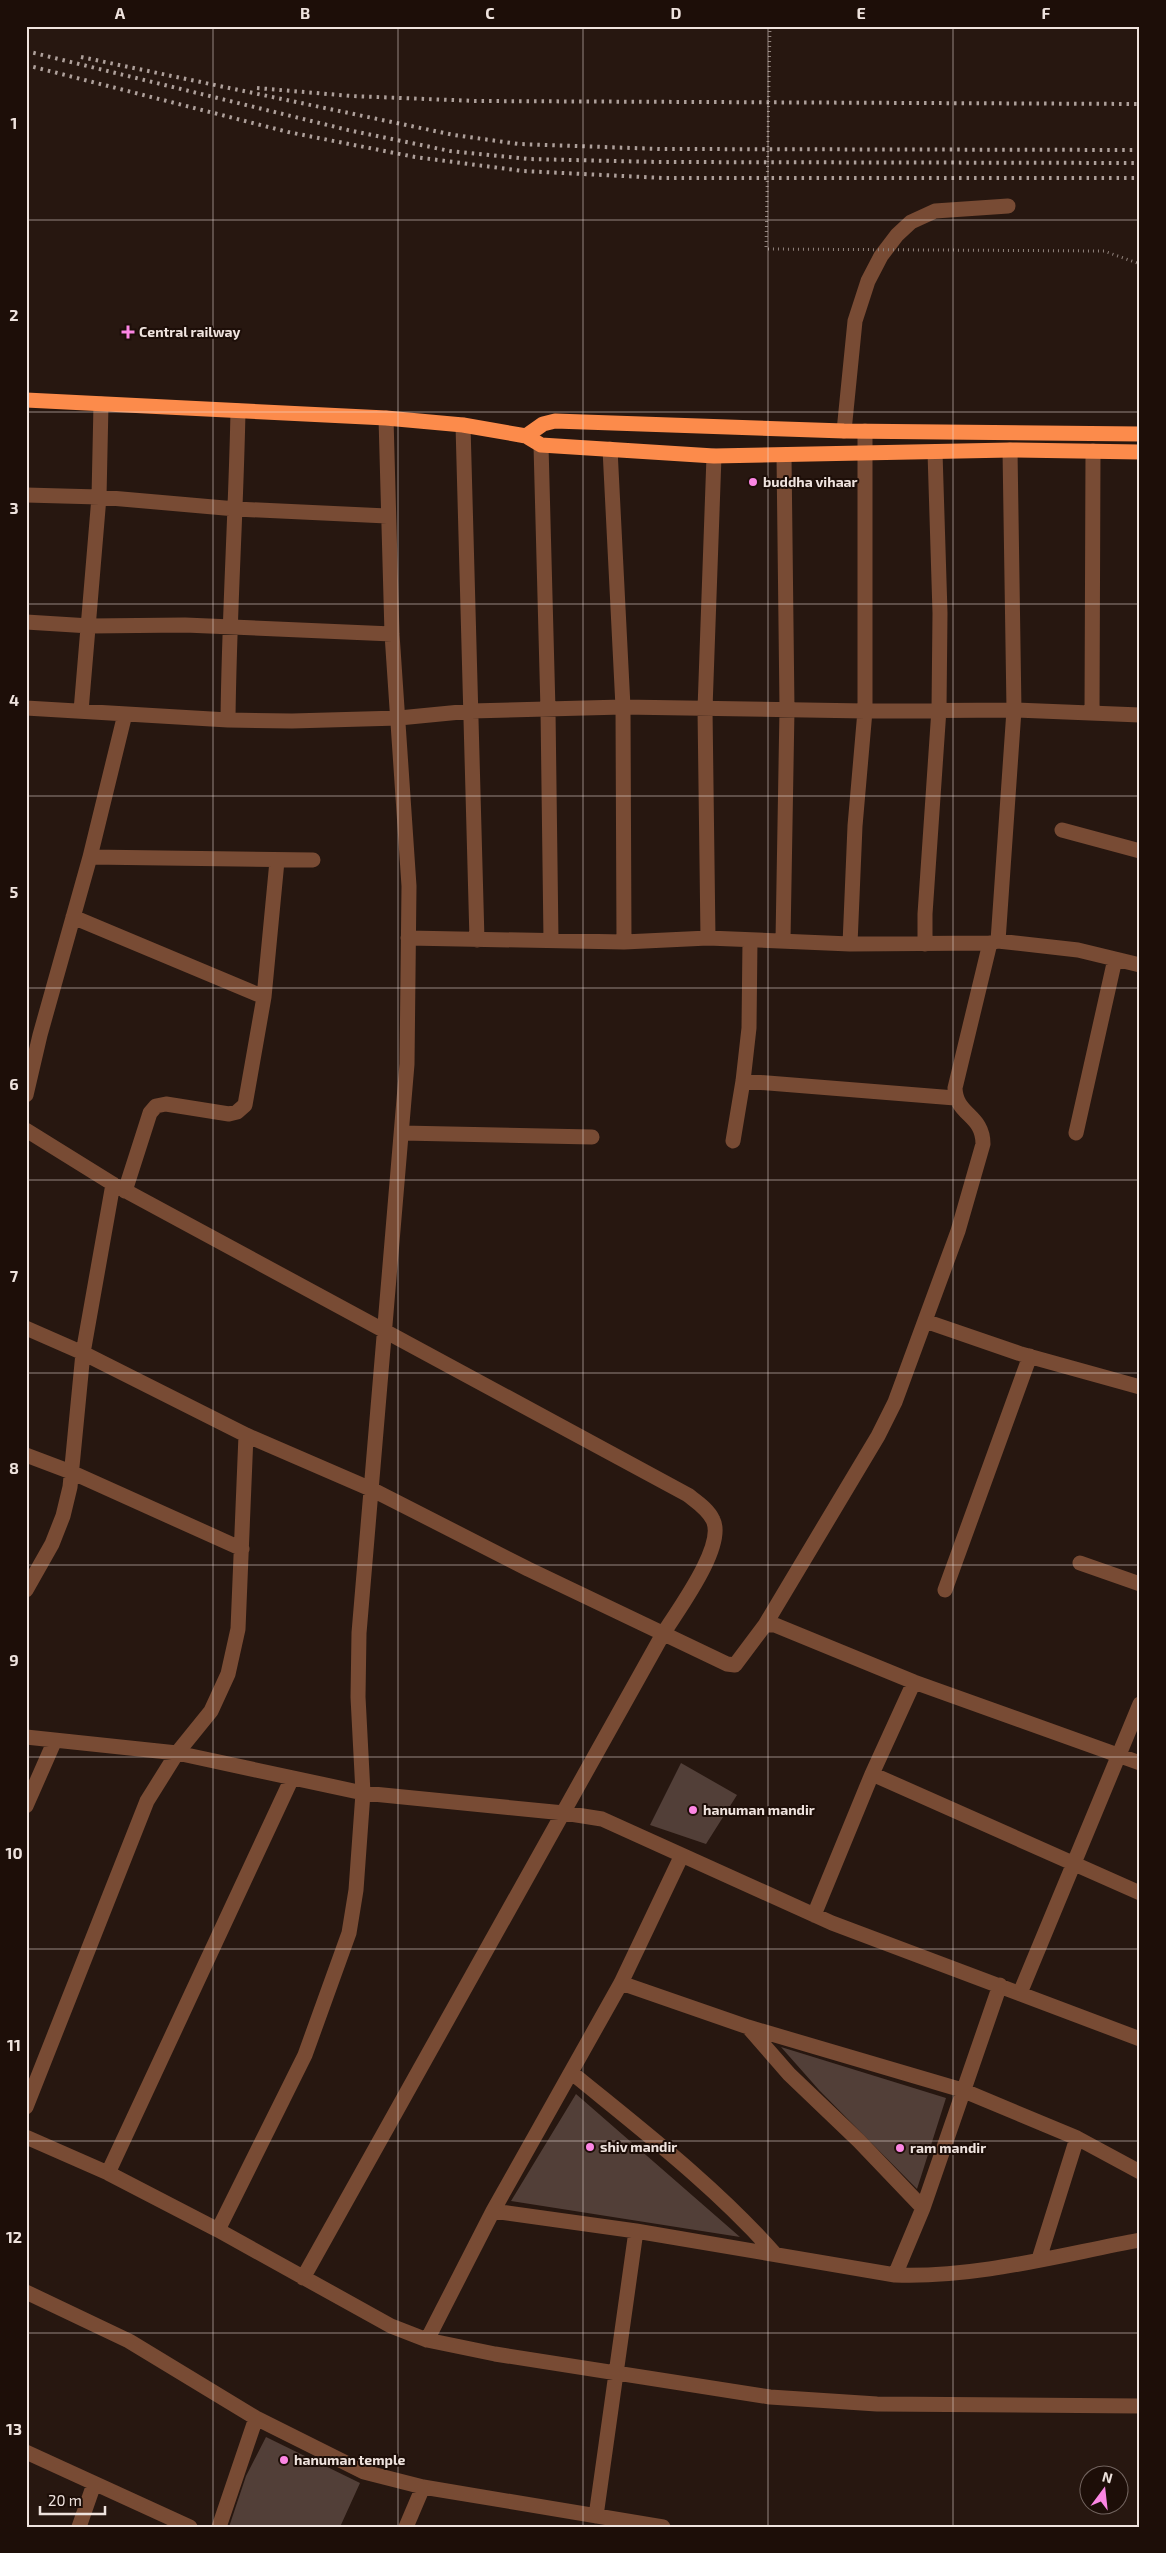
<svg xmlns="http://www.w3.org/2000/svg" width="1166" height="2553" font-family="'Exo 2',sans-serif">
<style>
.building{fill:#523f38}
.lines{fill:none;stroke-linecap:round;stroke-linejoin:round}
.minor{stroke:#784b34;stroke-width:15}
.highway{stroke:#fc8b4b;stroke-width:15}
.rail{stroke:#aea09b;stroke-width:4;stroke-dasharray:2.5 5;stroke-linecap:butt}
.path-bridge{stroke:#91837d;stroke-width:3;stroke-dasharray:1 4;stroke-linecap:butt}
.grid{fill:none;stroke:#efe3de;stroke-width:1;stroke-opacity:0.55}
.poi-dot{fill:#fc86e4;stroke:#1d0e08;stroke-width:2}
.labels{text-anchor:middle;stroke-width:4;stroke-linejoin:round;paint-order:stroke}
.poi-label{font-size:14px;font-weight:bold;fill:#efe3de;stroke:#1d0e08;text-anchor:start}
.neatline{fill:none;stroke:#efe3de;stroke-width:2}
.grid-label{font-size:16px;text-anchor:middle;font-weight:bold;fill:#efe3de}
</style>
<rect width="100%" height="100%" fill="#271710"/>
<path class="building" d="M 681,1763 L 737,1795 L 706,1844 L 650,1825 Z
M 781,2047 L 946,2098 L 917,2189 L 819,2090 Z
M 576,2094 L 740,2237 L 511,2201 Z
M 266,2437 L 360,2483 L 340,2527 L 229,2527 L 246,2476 Z"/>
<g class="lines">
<path class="minor" d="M 463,425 L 477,940
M 844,431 L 855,321 L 868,281 L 881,256 L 897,235 L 911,222 L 935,211 L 1008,206
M 541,445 L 548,710 L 551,940
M 610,449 L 623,707 L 624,942
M 26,495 L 99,497 L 236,509 L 387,516
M 26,622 L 90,626 L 185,625 L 392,634
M 26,708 L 228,720 L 292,721 L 399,718 L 471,711 L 623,707 L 865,711 L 1014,710 L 1140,715
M 81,711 L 99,497 L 101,404
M 1092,712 L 1093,451
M 228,720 C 229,617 236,514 238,411
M 1062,830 L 1140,851
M 90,857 L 313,860
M 73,917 L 264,997
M 408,938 L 624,942 L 708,938 L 850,944 L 990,943 L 998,941 L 1078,950 L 1140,965
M 708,938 L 705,709 L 714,456
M 783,940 L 787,709 L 784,455
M 998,941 L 1014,710 L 1010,450
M 850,944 L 855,826 L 865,711 L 865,431
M 925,944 L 925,914 L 939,709 L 940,613 L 935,452
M 743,1081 L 955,1098
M 26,1095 L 40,1035 L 90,857 L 125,714
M 26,1130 L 113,1184 L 688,1495 C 697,1502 708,1509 713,1520 C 726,1546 677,1611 663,1634 L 303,2278
M 402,1133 L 592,1137
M 1076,1133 L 1115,959
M 733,1141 L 743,1081 L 749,1028 L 750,940
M 125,1191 L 150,1113 L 156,1106 L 166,1104 L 229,1114 L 237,1112 L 245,1105 L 264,997 L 277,861
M 925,1321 L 1021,1354 L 1140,1387
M 26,1328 L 83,1353 L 246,1435 L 373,1490 L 528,1569 L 727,1664 L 735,1665 L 765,1625 L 775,1625 L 914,1682 L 1140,1763
M 26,1455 L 71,1472 L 242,1549
M 1080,1563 L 1140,1584
M 26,1590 L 52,1544 L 63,1516 L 70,1487 L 83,1353 L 113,1184
M 945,1590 L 1030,1356
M 765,1625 L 878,1436 L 895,1402 L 958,1231 L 983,1144 C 983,1114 956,1116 955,1088 L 990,943
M 26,1737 L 177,1753 L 363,1793 L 564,1813 L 602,1819 L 832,1923 L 1140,2039
M 872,1774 L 1140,1893
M 26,1806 L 55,1740
M 814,1915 L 872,1774 L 914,1682
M 621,1983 L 748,2027 L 962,2090 L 1077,2138 L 1140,2172
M 1020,1993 L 1140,1704
M 748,2027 L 789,2074 L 859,2141 L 923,2208
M 572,2073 C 643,2131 715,2186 775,2254
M 26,2107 L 147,1801 L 177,1753 L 211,1711 L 228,1674 L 238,1629 L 246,1435
M 26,2137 L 108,2173 L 218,2230 L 391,2326 L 427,2340 L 495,2354 L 770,2397 L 877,2404 L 1140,2406
M 108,2173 L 292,1778
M 493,2211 L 636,2231 L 895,2275 C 978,2278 1059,2255 1140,2240
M 218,2230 L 305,2055 L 349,1933 L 356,1890 L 363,1793 L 358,1697 L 359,1633 L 407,1064 L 409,886 L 392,634 L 386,418
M 1039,2259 L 1077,2138
M 895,2275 L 923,2208 L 1000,1985
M 26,2292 L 129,2341 L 256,2418 L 364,2472 L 423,2487 L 663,2527
M 427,2340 L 493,2211 L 621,1983 L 681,1857
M 26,2452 L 190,2527
M 596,2516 L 636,2231
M 79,2527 L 94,2484
M 219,2527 L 256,2418
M 406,2527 L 423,2487"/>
<path class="highway" d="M 26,400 L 386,418 L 463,425 L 526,436 L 541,445 L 714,456 L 1010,450 L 1140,452
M 526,436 L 543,424 L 555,421 L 844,431 L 1140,434"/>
<path class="rail" d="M 26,51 L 348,130 L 450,151 L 528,159 L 658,162 L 1140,163
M 81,57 L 454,135 L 519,144 L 660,149 L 1140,150
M 26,65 L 288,132 L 415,157 L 523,171 L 662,178 L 1140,178
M 257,88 L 351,96 L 476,101 L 1140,104"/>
<path class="path-bridge" d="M 770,26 L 766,249 L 1104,251 L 1140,264"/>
</g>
<path class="grid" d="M 213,26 L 213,2527M 398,26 L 398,2527M 583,26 L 583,2527M 768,26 L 768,2527M 953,26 L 953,2527M 26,220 L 1140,220M 26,412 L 1140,412M 26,604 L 1140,604M 26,796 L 1140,796M 26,988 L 1140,988M 26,1180 L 1140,1180M 26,1373 L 1140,1373M 26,1565 L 1140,1565M 26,1757 L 1140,1757M 26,1949 L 1140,1949M 26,2141 L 1140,2141M 26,2333 L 1140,2333"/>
<g class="poi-dot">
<path d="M125.5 324.5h5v5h5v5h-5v5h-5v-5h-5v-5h5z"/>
<circle cx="753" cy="482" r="5"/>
<circle cx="693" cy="1810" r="5"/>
<circle cx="590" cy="2147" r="5"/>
<circle cx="900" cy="2148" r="5"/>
<circle cx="284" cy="2460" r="5"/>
</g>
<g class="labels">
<g class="poi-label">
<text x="139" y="337">Central railway</text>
<text x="763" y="487">buddha vihaar</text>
<text x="703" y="1815">hanuman mandir</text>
<text x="600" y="2152">shiv mandir</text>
<text x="910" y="2153">ram mandir</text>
<text x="294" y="2465">hanuman temple</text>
</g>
</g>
<rect width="1166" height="2553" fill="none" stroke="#1d0e08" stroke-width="55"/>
<g transform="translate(1104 2490) rotate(15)"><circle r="24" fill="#1d0e08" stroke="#71635e"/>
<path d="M0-4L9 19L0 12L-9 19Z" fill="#fc86e4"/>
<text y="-8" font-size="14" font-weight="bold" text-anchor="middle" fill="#efe3de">N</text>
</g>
<path d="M40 2506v8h65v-8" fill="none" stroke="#efe3de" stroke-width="2.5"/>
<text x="48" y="2506" font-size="15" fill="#efe3de" stroke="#1d0e08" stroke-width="4" paint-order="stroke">20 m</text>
<rect x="28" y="28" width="1110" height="2498" class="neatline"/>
<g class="grid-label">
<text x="120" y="19">A</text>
<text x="305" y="19">B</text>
<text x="490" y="19">C</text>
<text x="676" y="19">D</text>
<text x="861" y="19">E</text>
<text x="1046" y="19">F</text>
<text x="14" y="129">1</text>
<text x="14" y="321">2</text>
<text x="14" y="514">3</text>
<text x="14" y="706">4</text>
<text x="14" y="898">5</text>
<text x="14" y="1090">6</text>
<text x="14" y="1282">7</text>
<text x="14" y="1474">8</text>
<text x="14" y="1666">9</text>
<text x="14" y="1859">10</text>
<text x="14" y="2051">11</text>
<text x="14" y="2243">12</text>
<text x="14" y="2435">13</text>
</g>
</svg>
